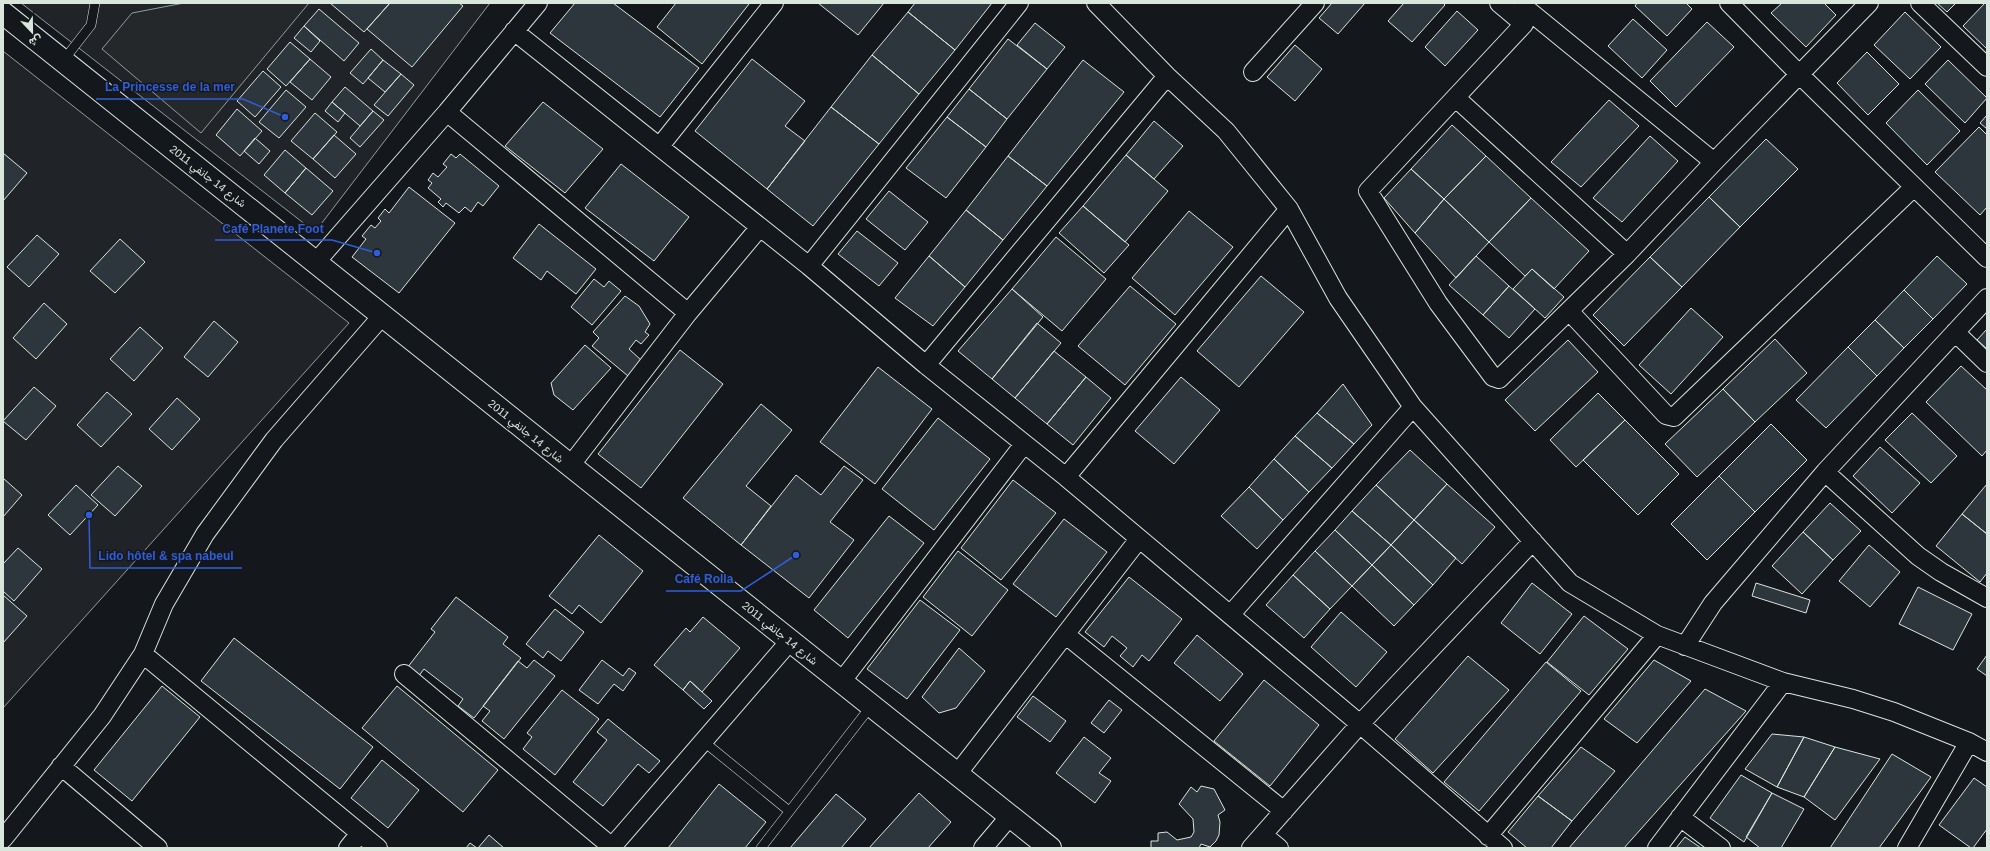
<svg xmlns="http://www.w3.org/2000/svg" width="1990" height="851" font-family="Arial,Vazirmatn,sans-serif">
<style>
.green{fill:#202428;stroke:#939e99}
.parking{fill:#24282b;stroke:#939e99}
.building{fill:#2c363c;stroke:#d8e6dc}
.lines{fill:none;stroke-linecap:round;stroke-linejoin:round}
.service-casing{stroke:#d8e6dc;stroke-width:10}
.minor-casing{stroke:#d8e6dc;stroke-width:20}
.tertiary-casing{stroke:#d8e6dc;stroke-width:24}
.service{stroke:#14181c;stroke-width:9}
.minor{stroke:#14181c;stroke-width:18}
.tertiary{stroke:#14181c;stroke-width:22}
.labels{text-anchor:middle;stroke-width:3;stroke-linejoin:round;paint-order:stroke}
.street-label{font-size:11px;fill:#d8e6dc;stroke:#14181c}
.leader{fill:none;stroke:#305dd8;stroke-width:1.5}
.callout-dot{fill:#305dd8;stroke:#14181c;stroke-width:1.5}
.callout-label{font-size:12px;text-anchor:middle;font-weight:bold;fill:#305dd8;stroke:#14181c;stroke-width:3;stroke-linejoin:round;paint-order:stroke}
</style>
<rect width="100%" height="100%" fill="#14181c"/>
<path class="green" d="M 21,3 L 490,3 L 315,232 Z
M 3,51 L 349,323 L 3,708 Z"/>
<path class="parking" d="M 184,3 L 309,3 L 201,133 L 102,49 L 132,13 Z"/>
<path class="building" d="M 330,3 L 390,3 L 364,32 Z
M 390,3 L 459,3 L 463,6 L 412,67 L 367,29 Z
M 575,3 L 613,3 L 699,68 L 660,117 L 550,33 Z
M 676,3 L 748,3 L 749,4 L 702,64 L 657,27 Z
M 818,3 L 884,3 L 858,35 Z
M 915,3 L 992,3 L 955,50 L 908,12 Z
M 1332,3 L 1365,3 L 1338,34 L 1319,18 Z
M 1404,3 L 1443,3 L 1445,5 L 1412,42 L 1388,21 Z
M 1637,3 L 1686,3 L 1692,9 L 1667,36 L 1635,6 Z
M 1782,3 L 1824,3 L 1836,15 L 1806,47 L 1771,13 Z
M 1937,3 L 1956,3 L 1947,12 Z
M 1985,3 L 1987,3 L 1987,49 L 1963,26 Z
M 319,9 L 359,43 L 344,61 L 304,26 Z
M 1457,11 L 1478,30 L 1445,66 L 1425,47 Z
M 908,12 L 955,50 L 919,94 L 872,55 Z
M 1905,12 L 1941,47 L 1910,79 L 1874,45 Z
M 1633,19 L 1667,50 L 1642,78 L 1608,46 Z
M 1707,22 L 1734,47 L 1676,107 L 1650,81 Z
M 1035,23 L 1065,47 L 1047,69 L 1017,45 Z
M 304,26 L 320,41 L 311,52 L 294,38 Z
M 1008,39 L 1047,69 L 1007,119 L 969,89 Z
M 290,42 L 310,59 L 286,86 L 267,69 Z
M 1295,45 L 1322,69 L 1295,101 L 1267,77 Z
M 371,49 L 383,60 L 363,84 L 350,73 Z
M 1867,52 L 1899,84 L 1868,115 L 1837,83 Z
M 872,55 L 919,94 L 879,144 L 831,107 Z
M 310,59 L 331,77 L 312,100 L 290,82 Z
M 752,59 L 805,101 L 785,126 L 805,141 L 767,189 L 695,131 Z
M 383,60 L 401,74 L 385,92 L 368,78 Z
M 1083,60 L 1124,92 L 1047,186 L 1008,156 Z
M 1948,60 L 1987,98 L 1965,123 L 1925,84 Z
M 263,71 L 281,87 L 255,117 L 237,101 Z
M 401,74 L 414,85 L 388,116 L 374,105 Z
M 345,87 L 373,111 L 360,126 L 332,102 Z
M 969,89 L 1007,119 L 986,147 L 947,117 Z
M 286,90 L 306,107 L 279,138 L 259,122 Z
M 1918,90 L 1960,131 L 1927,165 L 1886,123 Z
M 1609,100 L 1639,126 L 1581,187 L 1551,162 Z
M 332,102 L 345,113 L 338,122 L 325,111 Z
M 543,102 L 603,149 L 565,193 L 505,146 Z
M 831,107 L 879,144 L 813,226 L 767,189 Z
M 237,109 L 262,131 L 240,156 L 216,135 Z
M 373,111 L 384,120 L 360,147 L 350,138 Z
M 315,113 L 337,132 L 313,159 L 291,141 Z
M 1987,115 L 1987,129 L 1980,123 Z
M 947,117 L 986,147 L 946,198 L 906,168 Z
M 1154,121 L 1183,146 L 1154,179 L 1126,155 Z
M 1452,125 L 1486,156 L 1444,199 L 1411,169 Z
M 1979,127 L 1987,135 L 1987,207 L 1980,215 L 1935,172 Z
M 334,135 L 356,154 L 335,178 L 313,159 Z
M 1650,136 L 1678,161 L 1622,222 L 1593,198 Z
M 255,138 L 270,151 L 259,164 L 244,151 Z
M 1766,139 L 1798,169 L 1740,227 L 1709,197 Z
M 285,150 L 306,168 L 285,193 L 264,175 Z
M 3,153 L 27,173 L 3,201 Z
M 451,154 L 456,158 L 460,154 L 499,186 L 483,206 L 478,202 L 471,212 L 465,207 L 459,213 L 446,203 L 443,207 L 438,202 L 441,199 L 428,188 L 432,183 L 428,180 L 433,173 L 438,177 L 447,167 L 443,164 Z
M 1126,155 L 1168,191 L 1125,242 L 1083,206 Z
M 1008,156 L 1047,186 L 1003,240 L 966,210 Z
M 1486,156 L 1531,198 L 1489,242 L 1444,199 Z
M 621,164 L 689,217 L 654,261 L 585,208 Z
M 306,168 L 333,191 L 312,215 L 285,193 Z
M 1411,169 L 1444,199 L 1415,233 L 1384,198 Z
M 409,187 L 455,223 L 399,293 L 352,257 L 366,239 L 362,236 L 371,225 L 375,228 L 381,221 L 378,218 L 385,209 L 389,213 Z
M 889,191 L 928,222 L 905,250 L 866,219 Z
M 1709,197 L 1740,227 L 1682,287 L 1650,257 Z
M 1531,198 L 1589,251 L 1554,289 L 1532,269 L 1525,276 L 1489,242 Z
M 1444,199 L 1489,242 L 1456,278 L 1415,233 Z
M 1083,206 L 1129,245 L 1104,273 L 1059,233 Z
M 966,210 L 1003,240 L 965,287 L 929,256 Z
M 1189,211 L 1233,247 L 1175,315 L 1132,278 Z
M 539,224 L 596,269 L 576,294 L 547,271 L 541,280 L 513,258 Z
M 857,231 L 898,263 L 879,286 L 838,254 Z
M 37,235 L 59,254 L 29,287 L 7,267 Z
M 1056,237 L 1106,279 L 1062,331 L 1012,289 Z
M 120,239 L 145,262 L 115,293 L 90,271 Z
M 929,256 L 965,287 L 933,326 L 895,298 Z
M 1476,256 L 1509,286 L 1483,315 L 1449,285 Z
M 1937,256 L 1967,284 L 1933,319 L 1904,290 Z
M 1650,257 L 1682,287 L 1624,346 L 1593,315 Z
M 1532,269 L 1564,297 L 1545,318 L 1513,289 Z
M 1261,276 L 1304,312 L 1239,387 L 1197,351 Z
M 594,279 L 604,287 L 609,281 L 621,291 L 592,325 L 571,307 Z
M 1130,286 L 1176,324 L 1125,385 L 1078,346 Z
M 1509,286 L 1535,309 L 1509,338 L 1483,315 Z
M 1012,289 L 1043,317 L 992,379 L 958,351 Z
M 1904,290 L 1933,319 L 1904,348 L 1875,320 Z
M 625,296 L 639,306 L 650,324 L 645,332 L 649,335 L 641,344 L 636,340 L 629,349 L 641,360 L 628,376 L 592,346 L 599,338 L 593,332 Z
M 44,303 L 67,324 L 36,359 L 13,338 Z
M 1691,308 L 1723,337 L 1671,394 L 1639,365 Z
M 1875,320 L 1904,348 L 1877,376 L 1848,347 Z
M 214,321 L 238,342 L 208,377 L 184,357 Z
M 1037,323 L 1061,343 L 1015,398 L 992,379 Z
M 140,327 L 163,348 L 134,381 L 110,359 Z
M 1987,329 L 1987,349 L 1977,340 Z
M 1775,339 L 1807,373 L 1755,422 L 1723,389 Z
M 1568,340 L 1598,372 L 1535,431 L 1505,400 Z
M 585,345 L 611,368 L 573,410 L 554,395 L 551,383 Z
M 1848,347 L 1877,376 L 1826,428 L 1796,400 Z
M 680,350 L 723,384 L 641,488 L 598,454 Z
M 1054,351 L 1086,377 L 1047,424 L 1015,398 Z
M 1961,366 L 1987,390 L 1987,450 L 1982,456 L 1926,402 Z
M 878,367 L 932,409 L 875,484 L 820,442 Z
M 1086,377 L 1111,398 L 1073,445 L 1047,424 Z
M 1181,377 L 1220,410 L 1174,464 L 1135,431 Z
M 1343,384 L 1372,425 L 1354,444 L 1317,413 Z
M 34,387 L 56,406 L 26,440 L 3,421 Z
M 1723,389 L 1755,422 L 1697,477 L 1665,444 Z
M 107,392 L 132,414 L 101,447 L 77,425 Z
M 1598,393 L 1625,420 L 1576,467 L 1550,440 Z
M 177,398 L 200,419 L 172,450 L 149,429 Z
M 761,404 L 792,430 L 746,486 L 771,506 L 741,545 L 683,498 Z
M 1317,413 L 1354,444 L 1332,468 L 1295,436 Z
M 1912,413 L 1957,456 L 1931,483 L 1885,440 Z
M 938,418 L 990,459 L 934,530 L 882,489 Z
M 1625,420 L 1679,474 L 1638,515 L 1583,460 Z
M 1771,424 L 1807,460 L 1755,512 L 1719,476 Z
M 1295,436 L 1332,468 L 1309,492 L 1274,459 Z
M 1880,447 L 1920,483 L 1892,513 L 1853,476 Z
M 1410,450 L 1447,484 L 1414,520 L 1376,485 Z
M 1274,459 L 1309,492 L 1283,520 L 1249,487 Z
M 118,466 L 142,486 L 115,516 L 91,495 Z
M 844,466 L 863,480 L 830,522 L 854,540 L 809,598 L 741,545 L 796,475 L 821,495 Z
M 1719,476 L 1755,512 L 1707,560 L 1671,524 Z
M 3,478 L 22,495 L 3,517 Z
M 1013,480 L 1056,513 L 1001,580 L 961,548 Z
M 1447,484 L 1495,527 L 1462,564 L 1414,520 Z
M 1987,484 L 1987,534 L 1962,514 Z
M 76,485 L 98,505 L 70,535 L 48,515 Z
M 1376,485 L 1414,520 L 1391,545 L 1352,511 Z
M 1249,487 L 1283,520 L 1257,549 L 1221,516 Z
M 1830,503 L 1861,531 L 1833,560 L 1803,532 Z
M 1352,511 L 1391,545 L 1372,565 L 1335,530 Z
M 1962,514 L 1987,534 L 1987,573 L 1980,582 L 1936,546 Z
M 889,516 L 924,543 L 848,638 L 814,610 Z
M 1064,519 L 1107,552 L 1056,617 L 1013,584 Z
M 1414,520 L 1456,558 L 1433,585 L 1391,545 Z
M 1335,530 L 1372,565 L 1352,586 L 1315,551 Z
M 1803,532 L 1833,560 L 1802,594 L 1772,566 Z
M 599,535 L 643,571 L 601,623 L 579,605 L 572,614 L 549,596 Z
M 1391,545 L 1433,585 L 1414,605 L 1372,565 Z
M 1869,545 L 1900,572 L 1870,607 L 1839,581 Z
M 18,548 L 42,569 L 14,601 L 3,591 L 3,564 Z
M 958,551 L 1008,590 L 972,636 L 923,597 Z
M 1315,551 L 1352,586 L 1330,609 L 1293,575 Z
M 1372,565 L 1414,605 L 1394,626 L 1352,586 Z
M 1293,575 L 1330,609 L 1304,638 L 1266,605 Z
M 1129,577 L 1182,619 L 1149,661 L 1142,655 L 1133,667 L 1120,656 L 1127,648 L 1112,636 L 1104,647 L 1085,632 Z
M 1532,583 L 1572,614 L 1540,654 L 1501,623 Z
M 1756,583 L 1810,600 L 1806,613 L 1752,596 Z
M 1918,587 L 1972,614 L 1953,650 L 1899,624 Z
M 3,595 L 27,616 L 3,643 Z
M 456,597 L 508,637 L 503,644 L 521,658 L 474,718 L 458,706 L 463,699 L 424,669 L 418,677 L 407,668 L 435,632 L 431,629 Z
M 920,600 L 960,630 L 907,699 L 867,669 Z
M 555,609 L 584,632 L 561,661 L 548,651 L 543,658 L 526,644 Z
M 1341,612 L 1387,652 L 1356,687 L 1311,647 Z
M 1584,616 L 1628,649 L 1589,695 L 1547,662 Z
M 703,617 L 740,648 L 702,692 L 690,681 L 683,690 L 654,665 L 686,628 L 690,632 Z
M 1197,635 L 1243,674 L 1220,701 L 1174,663 Z
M 234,638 L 373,747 L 340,789 L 201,681 Z
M 959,648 L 985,671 L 956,708 L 939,713 L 922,697 Z
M 1987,655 L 1987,676 L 1977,669 Z
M 1468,656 L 1509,690 L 1433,773 L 1395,739 Z
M 534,660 L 555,676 L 504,739 L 482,721 L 490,711 L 483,706 L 518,661 L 527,668 Z
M 602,660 L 623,676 L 629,668 L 636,673 L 623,691 L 614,684 L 598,704 L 579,690 Z
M 1654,660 L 1691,681 L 1637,743 L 1604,719 Z
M 1546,662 L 1581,691 L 1479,811 L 1444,782 Z
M 1264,680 L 1319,725 L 1270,786 L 1214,741 Z
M 690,681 L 712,701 L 704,709 L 683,690 Z
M 162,686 L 200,717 L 132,801 L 94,770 Z
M 397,686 L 498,770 L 463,812 L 362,728 Z
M 1705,689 L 1746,711 L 1624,848 L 1569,848 Z
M 562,690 L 599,719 L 555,775 L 523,749 L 532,737 L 527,733 Z
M 1033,696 L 1066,721 L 1050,742 L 1017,717 Z
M 1109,700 L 1122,710 L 1104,733 L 1091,723 Z
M 608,719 L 660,761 L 649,773 L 638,764 L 603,806 L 573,782 L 607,740 L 597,732 Z
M 1772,734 L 1804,737 L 1777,787 L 1745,769 Z
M 1084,737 L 1111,758 L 1099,773 L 1111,781 L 1095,803 L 1056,773 Z
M 1804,737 L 1835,747 L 1804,797 L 1777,787 Z
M 1581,747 L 1615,771 L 1572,821 L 1538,796 Z
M 1835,747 L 1880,759 L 1835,820 L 1804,797 Z
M 1892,754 L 1931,777 L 1879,848 L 1830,848 Z
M 382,760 L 419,790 L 388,828 L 351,798 Z
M 1741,775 L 1772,793 L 1744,842 L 1710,818 Z
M 1974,778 L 1987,787 L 1987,829 L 1973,848 L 1971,848 L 1939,825 Z
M 719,784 L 766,822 L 745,848 L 668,848 Z
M 1201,786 L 1214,789 L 1225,810 L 1218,815 L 1220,822 L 1219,835 L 1216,841 L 1210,847 L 1201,844 L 1199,848 L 1151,848 L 1151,841 L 1158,841 L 1158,833 L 1167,832 L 1177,840 L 1191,837 L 1194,832 L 1193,819 L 1179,804 L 1191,787 L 1197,792 Z
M 919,793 L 951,822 L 928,848 L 869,848 Z
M 1772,793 L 1804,809 L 1781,848 L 1760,848 L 1746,837 Z
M 836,794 L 866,819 L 841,848 L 790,848 Z
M 1538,796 L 1572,821 L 1551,848 L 1527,848 L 1508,832 Z
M 489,835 L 504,848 L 478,848 Z
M 1685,837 L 1701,848 L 1676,848 Z
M 470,843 L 477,848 L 466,848 Z"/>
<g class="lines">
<defs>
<path id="service" d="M 63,61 L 91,25 L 95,3
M 703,741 L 789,811
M 761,848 L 871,706"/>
<path id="minor" d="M 1096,3 L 1167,76 L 1226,131 L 1289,209 L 1338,298 L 1413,407 L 1570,583 L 1657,635 L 1783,682 L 1853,699 L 1894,712 L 1969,742 L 1987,752
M 1499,3 L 1524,24
M 1525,3 L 1523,6 L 1524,24 L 1368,191 L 1438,303 L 1493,377 L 1499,379 L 1627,254 L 1714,162 L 1869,3
M 1729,3 L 1800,75 L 1987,258
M 1920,3 L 1987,67
M 1523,6 L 1714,162
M 514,31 L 809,266 L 926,365 L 1066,477 L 1360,724 L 1503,848
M 1253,72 L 1315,3
M 1456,98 L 1627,254
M 447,112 L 688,313
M 660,146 L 774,3
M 316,262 L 447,112 L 538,3
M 809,266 L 1019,3
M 1570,312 L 1666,415 L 1674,417 L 1914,187
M 1955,332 L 1987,363
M 926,365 L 1167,76
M 570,466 L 688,313 L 760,227
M 1825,472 L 1918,556 L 1941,572 L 1987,598
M 1066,477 L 1289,209
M 1231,614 L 1413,407
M 1066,635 L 1284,811
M 1685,646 L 1713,603 L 1825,472 L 1987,298
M 143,654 L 378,848
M 404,674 L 612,847
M 841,682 L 1024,444
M 61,766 L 158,848
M 958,773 L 1139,539
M 1680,817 L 1721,848
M 1263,835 L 1279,848
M 1488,836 L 1657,635
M 3,839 L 102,716 L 143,654 L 164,604 L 205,534 L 274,440 L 382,316
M 348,848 L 360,833
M 611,848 L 790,641
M 983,848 L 1010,816
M 1251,848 L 1360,724 L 1533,541
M 1657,848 L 1783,682
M 1907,848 L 1969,742"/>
<path id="tertiary" d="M 3,13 L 1050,848"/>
</defs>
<use href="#service" class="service-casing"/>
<use href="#minor" class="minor-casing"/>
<use href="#tertiary" class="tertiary-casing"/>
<use href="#service" class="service"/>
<use href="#minor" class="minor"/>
<use href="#tertiary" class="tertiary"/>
</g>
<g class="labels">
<g class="street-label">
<text transform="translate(208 176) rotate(38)" y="4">شارع 14 جانفي 2011</text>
<text transform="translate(526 431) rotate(39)" y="4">شارع 14 جانفي 2011</text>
<text transform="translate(780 633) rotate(39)" y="4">شارع 14 جانفي 2011</text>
</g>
</g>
<path class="leader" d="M285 117L243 99H96M377 253L332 240H215M89 515L90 568H242M796 555L741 591H666"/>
<g class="callout-dot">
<circle cx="285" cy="117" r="4"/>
<circle cx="377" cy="253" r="4"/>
<circle cx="89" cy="515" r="4"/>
<circle cx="796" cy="555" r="4"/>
</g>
<g class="callout-label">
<text x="170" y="91">La Princesse de la mer</text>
<text x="273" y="233">Café Planete Foot</text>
<text x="166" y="560">Lido hôtel &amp; spa nabeul</text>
<text x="704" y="583">Café Rolla</text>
</g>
<rect width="1990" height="851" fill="none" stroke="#d8e6dc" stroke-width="8"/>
<g transform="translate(32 32) rotate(158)" stroke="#14181c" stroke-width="3" paint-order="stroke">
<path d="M0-3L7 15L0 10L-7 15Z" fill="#d8e6dc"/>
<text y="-6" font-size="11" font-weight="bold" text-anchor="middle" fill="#d8e6dc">ش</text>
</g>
</svg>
